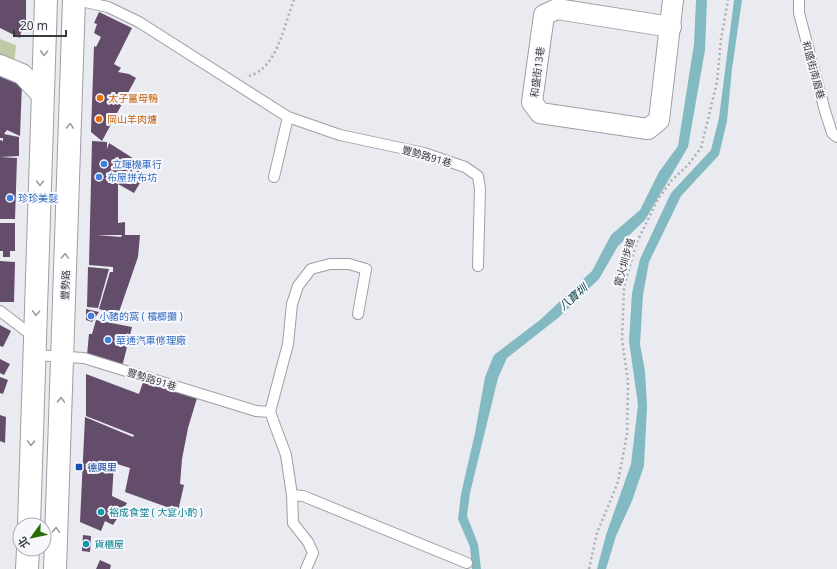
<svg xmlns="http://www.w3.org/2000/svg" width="837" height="569" font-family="'Noto Sans','Noto Sans TC',sans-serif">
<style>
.green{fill:#c1caa7}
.water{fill:#83bac1}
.building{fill:#644c6b;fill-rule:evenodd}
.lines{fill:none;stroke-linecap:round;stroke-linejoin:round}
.service-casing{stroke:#9e9fa4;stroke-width:12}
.minor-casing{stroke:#9e9fa4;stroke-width:22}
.primary-casing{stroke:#9e9fa4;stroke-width:24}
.path{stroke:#acadb1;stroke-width:2.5;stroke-dasharray:2 3;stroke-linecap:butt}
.service{stroke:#fff;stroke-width:10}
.minor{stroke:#fff;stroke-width:20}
.primary{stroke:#fff;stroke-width:22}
.oneway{stroke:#9d9d9e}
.food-dot{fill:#e8710a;stroke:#f7f8fd;stroke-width:1.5}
.shop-dot{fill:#3f7fe0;stroke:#f7f8fd;stroke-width:1.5}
.transit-dot{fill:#1a4fb4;stroke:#f7f8fd;stroke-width:1.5}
.culture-dot{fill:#0f9aa8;stroke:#f7f8fd;stroke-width:1.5}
.labels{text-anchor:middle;stroke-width:4;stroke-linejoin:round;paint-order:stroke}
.street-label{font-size:10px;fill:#3b3b3d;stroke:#f7f8fd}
.food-label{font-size:10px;fill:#c56008;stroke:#f7f8fd;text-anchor:start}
.shop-label{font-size:10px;fill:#366cbe;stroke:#f7f8fd;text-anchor:start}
.transit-label{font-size:10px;fill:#164399;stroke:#f7f8fd;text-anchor:start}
.culture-label{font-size:10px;fill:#0d838f;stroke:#f7f8fd;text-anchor:start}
.water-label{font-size:11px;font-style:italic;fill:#0c4047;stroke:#f7f8fd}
</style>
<rect width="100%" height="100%" fill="#eaebf0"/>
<path class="green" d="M 0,39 L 16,45 L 14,65 L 0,58 Z"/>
<path class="water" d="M 696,0 L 707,0 L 705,50 L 688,147 L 645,220 L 618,246 L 599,279 L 558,318 L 507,358 L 498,378 L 470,493 L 467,516 L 478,544 L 481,569 L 472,569 L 470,547 L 458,519 L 461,494 L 475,433 L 485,377 L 494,355 L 540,320 L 592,271 L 611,235 L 640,210 L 659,172 L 678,146 L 694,44 Z
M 734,0 L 742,0 L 732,69 L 727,121 L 719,155 L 681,196 L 649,262 L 643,295 L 640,344 L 645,371 L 647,406 L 644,466 L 632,501 L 616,536 L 606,569 L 597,569 L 606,535 L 631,464 L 638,405 L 629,341 L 632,293 L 640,259 L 671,193 L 711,150 L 719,118 Z"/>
<path class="building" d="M 0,0 L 26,0 L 26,26 L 22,25 L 20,38 L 0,28 Z
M 99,12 L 132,28 L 114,64 L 121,68 L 118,72 L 129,74 L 136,78 L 102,141 L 91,132 L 94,46 L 96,47 L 101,37 L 94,33 L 97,24 L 94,23 Z
M 0,73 L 22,83 L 20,136 L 7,130 L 4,134 L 19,137 L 19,156 L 0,157 L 0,140 L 3,141 L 3,138 L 0,138 Z
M 92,141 L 107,142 L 107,149 L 109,143 L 139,162 L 135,168 L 144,176 L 134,193 L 118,184 L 118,223 L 125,222 L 125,235 L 140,235 L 138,257 L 118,315 L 99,309 L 110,272 L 113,272 L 113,267 L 89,265 ZM 97,235 L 122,235 L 121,237 Z
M 0,157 L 17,158 L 15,219 L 0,219 Z
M 0,223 L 15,223 L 15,251 L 10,251 L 10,257 L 3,257 L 3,251 L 0,251 Z
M 0,261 L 15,262 L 14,302 L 0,302 Z
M 88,267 L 109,269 L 98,308 L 87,307 Z
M 86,309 L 99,312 L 92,322 L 86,320 Z
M 96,320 L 132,327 L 122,367 L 87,355 L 89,334 L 92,334 Z
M 0,325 L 11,331 L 3,347 L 0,346 Z
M 0,359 L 10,364 L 4,375 L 0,373 Z
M 86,374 L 139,394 L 144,379 L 197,398 L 188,428 L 182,459 L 180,484 L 184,485 L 178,511 L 125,492 L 130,468 L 114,463 L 112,496 L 127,503 L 113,525 L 105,521 L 101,531 L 80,522 L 85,417 L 133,437 L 134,435 L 86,416 Z
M 0,377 L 8,380 L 3,394 L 0,393 Z
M 0,415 L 6,417 L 5,443 L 0,441 Z
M 83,535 L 91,536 L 90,552 L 82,551 Z
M 100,560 L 111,565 L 110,569 L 96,569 Z"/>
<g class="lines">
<defs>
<path id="service" d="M 76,0 L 108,7 L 139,22 L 288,117 L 340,135 L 424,153 L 465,167 L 478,176 L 480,189 L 478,266
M 799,0 L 799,13 L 825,111 L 832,133 L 837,137
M 274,177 L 288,117
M 0,311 L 34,337
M 34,355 L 84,358 L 256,411 L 270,412
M 292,495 L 303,496 L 467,563
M 306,569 L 313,553 L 308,542 L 293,523 L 292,495 L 286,455 L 270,412 L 288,344 L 292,304 L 298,286 L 311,269 L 330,264 L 349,264 L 366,269 L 358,314"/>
<path id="minor" d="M 671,27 L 557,9 L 544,15 L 532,102 L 540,113 L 648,129 L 659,120 L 673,0
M 0,65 L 22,74 L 42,95"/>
<path id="primary" d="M 29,525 L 46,0
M 27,569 L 28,549
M 55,569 L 74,0"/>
</defs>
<use href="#service" class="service-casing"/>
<use href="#minor" class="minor-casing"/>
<use href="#primary" class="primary-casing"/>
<path class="path" d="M 249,76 C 278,68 284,24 294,0
M 589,569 L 597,533 L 618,482 L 627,434 L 628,381 L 622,340 L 624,287 L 636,244 L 658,199 L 672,180 L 688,165 L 701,148 L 717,82 L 721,39 L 728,0"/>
<use href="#service" class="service"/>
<use href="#minor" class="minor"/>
<use href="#primary" class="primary"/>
</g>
<defs><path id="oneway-chevron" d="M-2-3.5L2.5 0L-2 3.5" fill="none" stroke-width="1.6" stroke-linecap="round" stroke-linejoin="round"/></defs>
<g class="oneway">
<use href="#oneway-chevron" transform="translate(44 53) rotate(93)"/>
<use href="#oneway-chevron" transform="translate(70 126) rotate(-88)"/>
<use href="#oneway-chevron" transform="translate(40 183) rotate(91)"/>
<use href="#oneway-chevron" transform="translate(65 256) rotate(-88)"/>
<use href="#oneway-chevron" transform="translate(36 313) rotate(93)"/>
<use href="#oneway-chevron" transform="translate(61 400) rotate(-88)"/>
<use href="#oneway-chevron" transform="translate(31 443) rotate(92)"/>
<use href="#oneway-chevron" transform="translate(56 530) rotate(-88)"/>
</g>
<g class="food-dot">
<circle cx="100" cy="98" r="4"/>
<circle cx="99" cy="119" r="4"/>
</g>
<g class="shop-dot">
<circle cx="104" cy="164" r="4"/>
<circle cx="99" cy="177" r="4"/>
<circle cx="10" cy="198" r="4"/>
<circle cx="91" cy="316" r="4"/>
<circle cx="108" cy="340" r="4"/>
</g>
<rect class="transit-dot" x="75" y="463" width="8" height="8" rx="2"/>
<g class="culture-dot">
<circle cx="101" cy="512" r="4"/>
<circle cx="86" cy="544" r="4"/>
</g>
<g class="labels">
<g class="street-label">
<text transform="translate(814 70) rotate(75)" y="4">和盛街南眉巷</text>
<text transform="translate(537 72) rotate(-83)" y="4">和盛街13巷</text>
<text transform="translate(427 156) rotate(16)" y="4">豐勢路91巷</text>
<text transform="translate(624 262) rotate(-74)" y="4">電火圳步道</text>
<text transform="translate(65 285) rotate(-88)" y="4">豐勢路</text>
<text transform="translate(152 379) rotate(17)" y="4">豐勢路91巷</text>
</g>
<g class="food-label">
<text x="108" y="102">太子薑母鴨</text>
<text x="107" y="123">岡山羊肉爐</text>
</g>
<g class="shop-label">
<text x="112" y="168">立暉機車行</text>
<text x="107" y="181">布屋拼布坊</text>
<text x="18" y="202">珍珍美髮</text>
<text x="99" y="320">小豬的窩 ( 檳榔攤 )</text>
<text x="116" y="344">華通汽車修理廠</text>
</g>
<g class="transit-label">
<text x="87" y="471">德興里</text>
</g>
<g class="culture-label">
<text x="109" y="516">裕成食堂 ( 大宴小酌 )</text>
<text x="94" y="548">貨櫃屋</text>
</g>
<g class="water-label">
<text transform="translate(573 297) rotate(-41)" y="4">八寶圳</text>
</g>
</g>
<g transform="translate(32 537) rotate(237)"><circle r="19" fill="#f7f8fd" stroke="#acacb0"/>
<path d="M0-3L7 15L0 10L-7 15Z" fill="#2b6d04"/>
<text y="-6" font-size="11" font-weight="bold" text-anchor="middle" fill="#3b3b3d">北</text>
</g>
<path d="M14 30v6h52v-6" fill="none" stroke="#3b3b3d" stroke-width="2"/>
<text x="20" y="30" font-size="12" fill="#3b3b3d" stroke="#f7f8fd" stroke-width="3" paint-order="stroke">20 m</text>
</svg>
